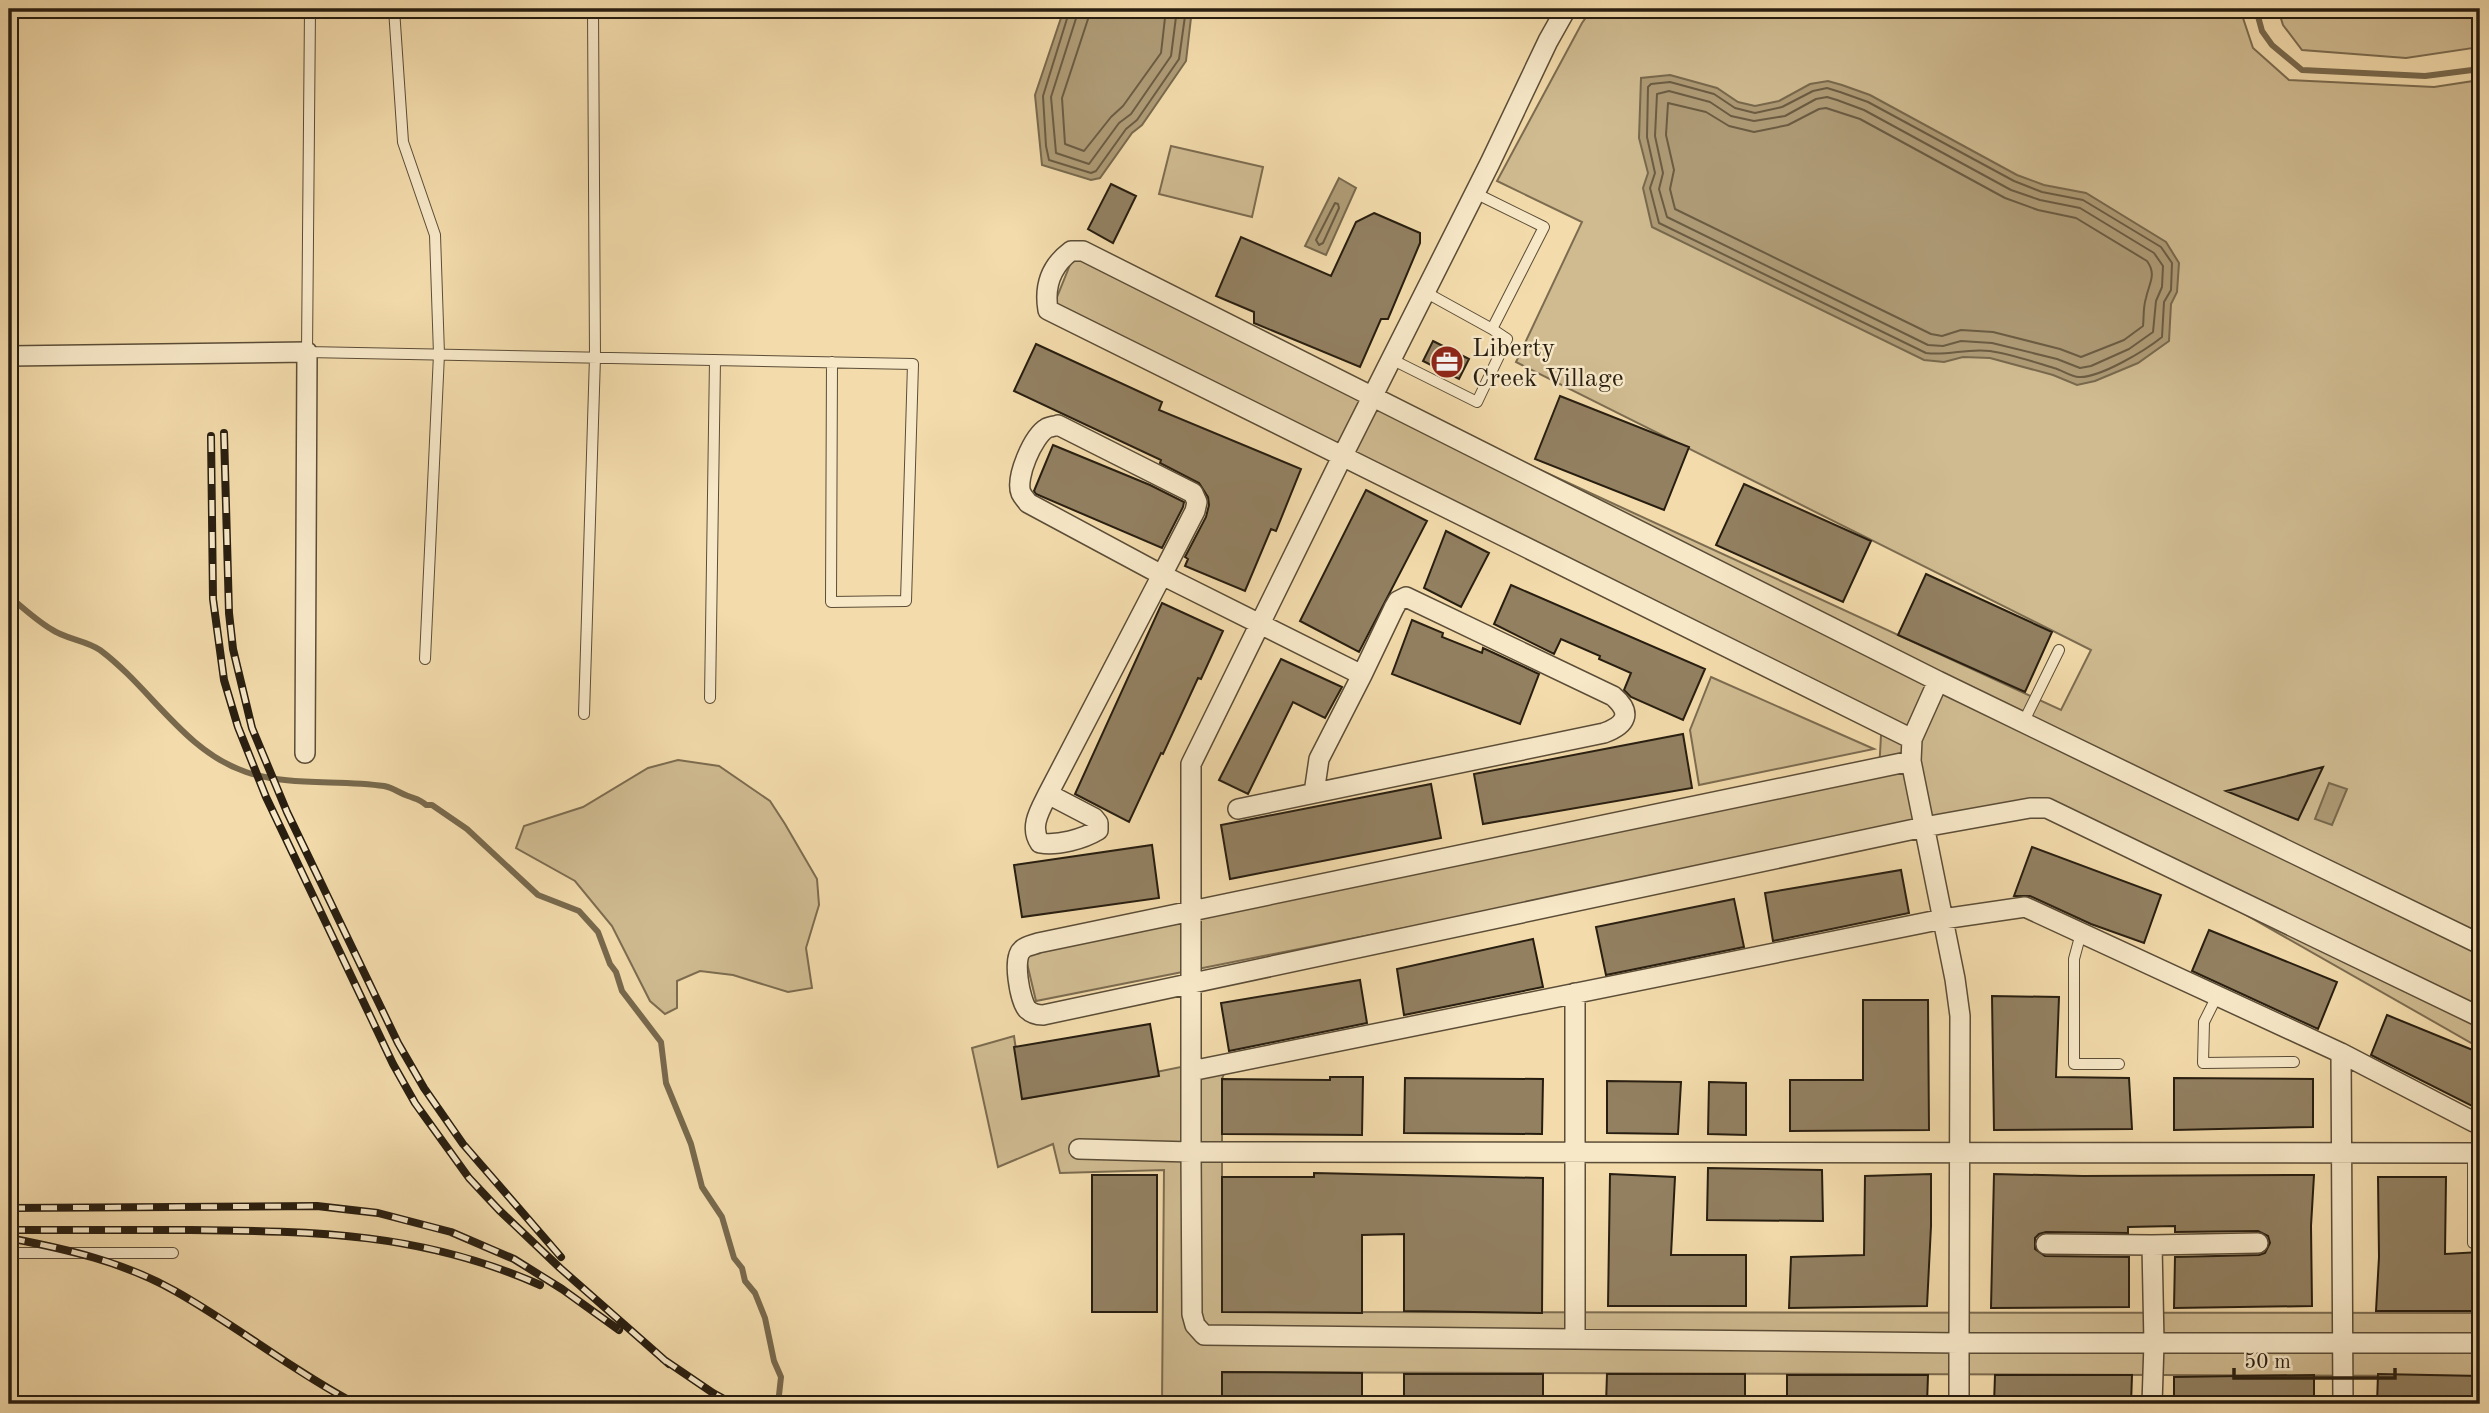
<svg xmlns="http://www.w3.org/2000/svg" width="2489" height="1413" font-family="'Old Standard TT',serif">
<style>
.green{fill:#d0bb91;stroke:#7c6c50;stroke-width:2}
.water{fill:#ae9b76;stroke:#78694d;stroke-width:2}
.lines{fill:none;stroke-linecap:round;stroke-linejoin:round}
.shore{stroke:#6b5c43;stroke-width:2}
.stream{stroke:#78694d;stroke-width:6}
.building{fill:#928061;stroke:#281e10;stroke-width:2}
.service-casing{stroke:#5b4d37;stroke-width:12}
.minor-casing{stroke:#5b4d37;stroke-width:22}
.service{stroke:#f7e8c8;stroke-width:10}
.minor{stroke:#f7e8c8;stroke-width:19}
.rail-casing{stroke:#281e10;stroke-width:8}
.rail{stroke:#f7e8c8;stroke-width:5;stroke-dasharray:16;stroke-linecap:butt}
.labels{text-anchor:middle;stroke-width:5;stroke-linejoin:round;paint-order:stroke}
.poi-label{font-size:26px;fill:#281e10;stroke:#f7e8c8;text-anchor:start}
</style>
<rect width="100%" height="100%" fill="#f3dbab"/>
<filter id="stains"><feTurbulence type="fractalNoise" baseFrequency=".00286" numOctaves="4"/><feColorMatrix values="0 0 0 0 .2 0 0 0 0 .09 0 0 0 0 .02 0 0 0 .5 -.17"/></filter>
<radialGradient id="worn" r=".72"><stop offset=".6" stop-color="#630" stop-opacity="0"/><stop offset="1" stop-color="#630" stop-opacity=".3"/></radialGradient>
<path class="green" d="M 1592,9 L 2240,9 L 2253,48 L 2289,80 L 2434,87 L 2480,80 L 2480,1048 L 2046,801 L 1036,1001 L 1025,955 L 1879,772 L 1882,717 L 1053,307 L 1074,255 L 2061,710 L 2091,650 L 1516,362 L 1582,222 L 1497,181 L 1582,23 Z
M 2278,9 L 2480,9 L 2480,47 L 2406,58 L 2302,50 L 2283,25 Z
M 1171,146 L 1263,167 L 1252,217 L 1159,194 Z
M 1711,677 L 1874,749 L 1699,785 L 1690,730 Z
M 678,760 L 719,766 L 770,801 L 785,824 L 817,879 L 819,905 L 806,948 L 812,988 L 788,992 L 733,975 L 700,971 L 677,981 L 677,1008 L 665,1014 L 650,1001 L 612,926 L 575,881 L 516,848 L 524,826 L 583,807 L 648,768 Z
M 1014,1036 L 1023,1099 L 1230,1057 L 1222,1079 L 1222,1312 L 2480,1313 L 2480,1376 L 1222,1372 L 1222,1404 L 1162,1404 L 1164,1170 L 1060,1173 L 1053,1144 L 998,1167 L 972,1048 Z"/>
<path class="water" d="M 1064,9 L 1192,9 L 1186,61 L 1142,125 L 1132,133 L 1100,178 L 1091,180 L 1042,165 L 1035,95 Z
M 1670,75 L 1717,88 L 1738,102 L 1755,106 L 1779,101 L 1810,84 L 1828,81 L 1842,85 L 1870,95 L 2017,175 L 2044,185 L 2086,193 L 2166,242 L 2179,263 L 2177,292 L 2171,304 L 2169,341 L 2138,363 L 2095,381 L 2077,385 L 2053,375 L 1990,358 L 1963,357 L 1944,362 L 1924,360 L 1652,227 L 1643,188 L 1648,173 L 1639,138 L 1641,78 Z
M 1339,178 L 1356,188 L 1326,255 L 1305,246 Z
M 2329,783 L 2347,789 L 2332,825 L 2315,819 Z"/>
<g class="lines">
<path class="shore" d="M 1070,9 L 1043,96 L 1046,146 L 1049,160 L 1091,173 L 1096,171 L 1126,129 L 1137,120 L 1179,59 L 1186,9
M 1079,9 L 1051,97 L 1056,153 L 1089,164 L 1119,123 L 1131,114 L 1171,56 L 1177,9
M 1089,9 L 1088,19 L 1062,98 L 1065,144 L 1084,151 L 1111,117 L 1123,106 L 1161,53 L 1166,9
M 1670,82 L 1714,94 L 1735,108 L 1755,113 L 1782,107 L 1813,91 L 1827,88 L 1840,92 L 1868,102 L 2014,181 L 2042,192 L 2083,200 L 2161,247 L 2172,263 L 2171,290 L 2164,302 L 2162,337 C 2146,350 2100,378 2079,377 C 2071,377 2062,370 2054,368 C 2034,362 2011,354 1990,351 C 1966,348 1949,356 1926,353 L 1659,223 L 1650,188 L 1655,173 L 1647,137 L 1648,87 L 1651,84 Z
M 1669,91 L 1710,102 L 1731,116 L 1754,121 L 1785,116 L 1816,99 L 1827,97 L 1837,100 L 1864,110 L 2011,190 L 2040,200 L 2080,208 L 2154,253 L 2163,266 L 2162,287 L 2156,301 L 2153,332 L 2129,349 L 2091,366 L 2080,368 L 2057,359 L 1992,343 L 1961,341 L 1943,346 L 1928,345 L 1667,217 L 1659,189 L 1663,173 L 1655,136 L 1657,94 Z
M 1668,103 L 1706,112 L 1729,126 L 1754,132 L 1788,125 L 1819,109 L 1826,108 L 1860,119 L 2005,198 L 2038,210 L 2076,218 L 2147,261 C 2157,275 2149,283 2146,298 C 2143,307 2144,317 2143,326 L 2124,340 L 2081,357 L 2060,349 L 1993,332 L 1961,330 L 1942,336 L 1931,334 L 1675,209 L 1670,189 L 1674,170 L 1666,135 Z
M 1335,203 L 1338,204 L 1339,208 L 1323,243 L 1319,245 L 1316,240 Z"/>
<path class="stream" d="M 2256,9 L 2262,31 L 2272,45 L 2302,70 L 2425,76 L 2480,69
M 9,596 C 22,607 36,620 51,629 C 65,639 85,640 100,650 C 151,688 184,751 246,772 C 290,787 339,779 384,786 C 394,788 399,793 408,796 C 416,799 420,799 426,805 L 432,805 L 467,829 L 538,895 L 579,911 L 598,932 L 610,964 L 616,972 L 622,991 L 661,1042 L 666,1083 L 691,1144 L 702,1187 L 722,1217 L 734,1258 L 742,1268 L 745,1281 L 755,1293 L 765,1318 L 774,1361 L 781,1377 L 778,1404"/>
</g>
<path class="building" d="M 1111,184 L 1136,196 L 1113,243 L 1088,229 Z
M 1374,213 L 1420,233 L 1420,243 L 1388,319 L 1381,319 L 1360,367 L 1254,323 L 1254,312 L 1216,296 L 1241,237 L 1331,276 L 1356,222 Z
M 1433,341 L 1469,359 L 1459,379 L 1423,361 Z
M 1036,344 L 1162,402 L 1159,410 L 1301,469 L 1276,531 L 1271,529 L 1245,591 L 1185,566 L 1188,559 L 1185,557 L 1206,517 L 1209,505 L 1208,497 L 1199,483 L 1160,463 L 1161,460 L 1014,391 Z
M 1560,396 L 1689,447 L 1664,510 L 1535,459 Z
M 1053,445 L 1150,485 L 1184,502 L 1183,507 L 1162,548 L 1036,494 L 1034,491 Z
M 1744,484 L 1871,541 L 1843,602 L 1716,545 Z
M 1366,490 L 1427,521 L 1359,652 L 1300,621 Z
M 1446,531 L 1489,553 L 1461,607 L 1424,588 Z
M 1926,574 L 2052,632 L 2025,692 L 1898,635 Z
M 1511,585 L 1705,669 L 1683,720 L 1631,697 L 1624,690 L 1631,673 L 1599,659 L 1600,656 L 1561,639 L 1554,654 L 1494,624 Z
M 1162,603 L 1223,631 L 1201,679 L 1198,678 L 1163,754 L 1161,753 L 1129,822 L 1075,794 Z
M 1412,620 L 1443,633 L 1442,637 L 1482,653 L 1483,648 L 1539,674 L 1520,724 L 1392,674 Z
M 1281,659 L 1342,687 L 1325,718 L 1293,702 L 1248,794 L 1219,780 Z
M 1683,734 L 1692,788 L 1483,824 L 1474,774 Z
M 2323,767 L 2298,820 L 2226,791 Z
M 1431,784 L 1441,838 L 1230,879 L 1221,825 Z
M 1152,845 L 1159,898 L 1022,917 L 1014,865 Z
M 2032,847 L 2161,895 L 2144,943 L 2091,924 L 2030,896 L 2014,896 Z
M 1901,870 L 1909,913 L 1773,941 L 1765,893 Z
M 1734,899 L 1744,947 L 1606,975 L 1596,927 Z
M 2209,930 L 2337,982 L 2318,1029 L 2192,971 Z
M 1533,939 L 1543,987 L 1404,1015 L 1397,969 Z
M 1360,980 L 1367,1023 L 1229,1051 L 1221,1003 Z
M 1992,996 L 2059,997 L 2056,1077 L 2129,1078 L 2132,1129 L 1994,1130 Z
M 1863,1000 L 1928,1000 L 1929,1130 L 1790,1131 L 1790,1080 L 1863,1080 Z
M 2387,1015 L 2480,1053 L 2480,1110 L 2371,1055 Z
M 1150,1024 L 1159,1076 L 1022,1099 L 1014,1047 Z
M 1330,1077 L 1363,1077 L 1362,1135 L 1222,1134 L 1222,1079 L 1330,1080 Z
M 1405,1078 L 1543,1079 L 1542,1134 L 1404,1133 Z
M 2174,1078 L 2313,1079 L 2313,1127 L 2174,1130 Z
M 1607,1081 L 1681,1082 L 1678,1134 L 1607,1133 Z
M 1709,1082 L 1746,1083 L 1746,1135 L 1708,1134 Z
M 1708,1168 L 1822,1170 L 1823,1221 L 1707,1220 Z
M 1314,1173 L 1543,1178 L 1542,1313 L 1404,1311 L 1404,1234 L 1362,1235 L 1362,1313 L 1222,1312 L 1222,1177 L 1314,1177 Z
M 1610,1174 L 1675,1177 L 1671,1255 L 1746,1255 L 1746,1306 L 1608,1306 Z
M 1931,1174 L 1931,1226 L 1927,1306 L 1789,1308 L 1791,1257 L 1864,1255 L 1865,1176 Z
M 1994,1174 L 2083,1176 L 2314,1175 L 2311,1226 L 2312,1306 L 2174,1308 L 2175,1257 L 2259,1255 L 2265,1253 L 2270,1243 L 2268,1236 L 2258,1231 L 2175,1232 L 2175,1226 L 2128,1227 L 2128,1233 L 2046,1232 L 2039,1234 L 2035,1238 L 2035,1249 L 2045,1256 L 2129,1257 L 2129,1307 L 1991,1308 Z
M 1092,1175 L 1157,1175 L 1157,1312 L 1092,1312 Z
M 2378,1177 L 2446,1177 L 2445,1254 L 2480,1252 L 2480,1311 L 2376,1311 L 2379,1257 Z
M 1222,1372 L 1362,1373 L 1362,1404 L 1222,1404 Z
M 1404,1374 L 1543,1374 L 1543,1404 L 1404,1404 Z
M 1607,1374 L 1745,1374 L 1745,1404 L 1606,1404 Z
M 2378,1374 L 2480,1376 L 2480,1404 L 2377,1404 Z
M 1787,1375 L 1928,1375 L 1927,1404 L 1787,1404 Z
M 1995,1375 L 2132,1375 L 2131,1404 L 1994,1404 Z
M 2314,1375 L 2314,1404 L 2174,1404 L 2174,1377 Z"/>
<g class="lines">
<defs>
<path id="service" d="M 310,9 L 307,352 L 913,364 L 906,601 L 831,602 L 832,362
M 394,9 L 403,142 L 435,235 L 439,354 L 425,659
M 1425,292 L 1492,329
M 1391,359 L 1477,402 L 1507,339 L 1492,329 L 1544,227 L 1475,193
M 710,698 L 715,360
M 584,714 L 595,357 L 593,9
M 2023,723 L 2059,650
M 2081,933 L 2074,959 L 2074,1064 L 2119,1064
M 2217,996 L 2204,1022 L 2203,1063 L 2294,1062
M 2473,1243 L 2473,1153
M 9,1253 L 173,1253"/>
<path id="minor" d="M 1566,9 L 1548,41 L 1490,163 L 1342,457 L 1191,764 L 1191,1152 L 2480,1153
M 9,356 L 307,352 L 305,753
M 1058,425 L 1193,493 L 1197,502 L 1195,511 L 1162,575 L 1028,503 C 1026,500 1023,497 1021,493 C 1015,478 1033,436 1047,428 C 1048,427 1056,426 1058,425 Z
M 1938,681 L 2480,944
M 1911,761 L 1038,943 C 1033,945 1025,946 1022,950 C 1012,958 1020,1000 1027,1009 C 1032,1014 1037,1015 1043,1015 L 1924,827 L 2030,808 L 2047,808 L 2480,1017
M 1314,793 L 1319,759 L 1362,675
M 1048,794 L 1094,818 L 1098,823 L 1098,830 C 1083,839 1058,846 1040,843 C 1029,827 1040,810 1048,794 L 1162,575 L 1362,675 L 1394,608 L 1398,601 L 1406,597 L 1613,696 C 1633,713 1626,725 1604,733 L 1238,809
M 1575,993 L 1575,1339
M 1191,1071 L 1943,919 L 2025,907 L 2341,1053
M 1079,1149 L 1191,1152 L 1192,1314 L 1195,1325 L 1204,1335 L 1959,1343 L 1960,1016 L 1955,979 L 1911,761 L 1912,739 L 1938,681 L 1083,251 L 1071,251 C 1051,266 1044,286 1048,310 L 1912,739
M 2046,1244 L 2152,1245
M 1959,1404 L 1959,1343 L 2480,1343
M 2152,1404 L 2154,1343 L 2152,1245 L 2258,1243
M 2343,1404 L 2341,1053 L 2474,1122"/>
</defs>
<use href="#service" class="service-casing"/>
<use href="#minor" class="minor-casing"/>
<use href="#service" class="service"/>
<use href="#minor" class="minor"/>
<defs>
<path id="rail" d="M 224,433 L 229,613 L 233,649 L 252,728 L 287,812 L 398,1043 L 424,1088 L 463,1144 L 561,1257
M 211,436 L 213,599 L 224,680 L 238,727 L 266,797 L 393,1064 L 415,1103 L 469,1178 L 499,1210 L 560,1268 L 669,1364
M 9,1208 L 317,1206 L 378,1213 L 451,1232 L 514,1259 L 562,1289 L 619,1330
M 9,1230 C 69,1230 130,1230 190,1230 C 316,1231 423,1233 540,1285
M 9,1238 C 66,1249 124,1262 175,1291 C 237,1326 293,1371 356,1404
M 663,1359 L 713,1393 L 733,1404"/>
</defs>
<use href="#rail" class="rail-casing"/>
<use href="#rail" class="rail"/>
</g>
<defs>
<symbol id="office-disc" viewBox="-11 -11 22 22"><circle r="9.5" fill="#8f2418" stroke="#f7e8c8"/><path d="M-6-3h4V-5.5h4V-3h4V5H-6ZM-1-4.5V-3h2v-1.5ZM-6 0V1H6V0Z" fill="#fff"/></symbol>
</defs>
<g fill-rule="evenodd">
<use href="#office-disc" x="1428" y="343" width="38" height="38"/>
</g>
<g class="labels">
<g class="poi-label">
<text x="1472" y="356">Liberty<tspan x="1472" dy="30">Creek Village</tspan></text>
</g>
</g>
<rect width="2489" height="1413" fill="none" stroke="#f3dbab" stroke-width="35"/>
<rect x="10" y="10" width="2468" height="1392" fill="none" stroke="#281e10" stroke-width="3.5"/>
<rect x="18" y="18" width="2454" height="1378" fill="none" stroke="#281e10" stroke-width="2"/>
<path d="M2234 1368v10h161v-10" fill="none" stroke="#281e10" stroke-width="3.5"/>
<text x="2244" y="1368" font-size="21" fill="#281e10" stroke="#f7e8c8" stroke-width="5" paint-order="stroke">50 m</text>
<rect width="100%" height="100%" filter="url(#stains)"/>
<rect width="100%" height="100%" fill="url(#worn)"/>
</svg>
